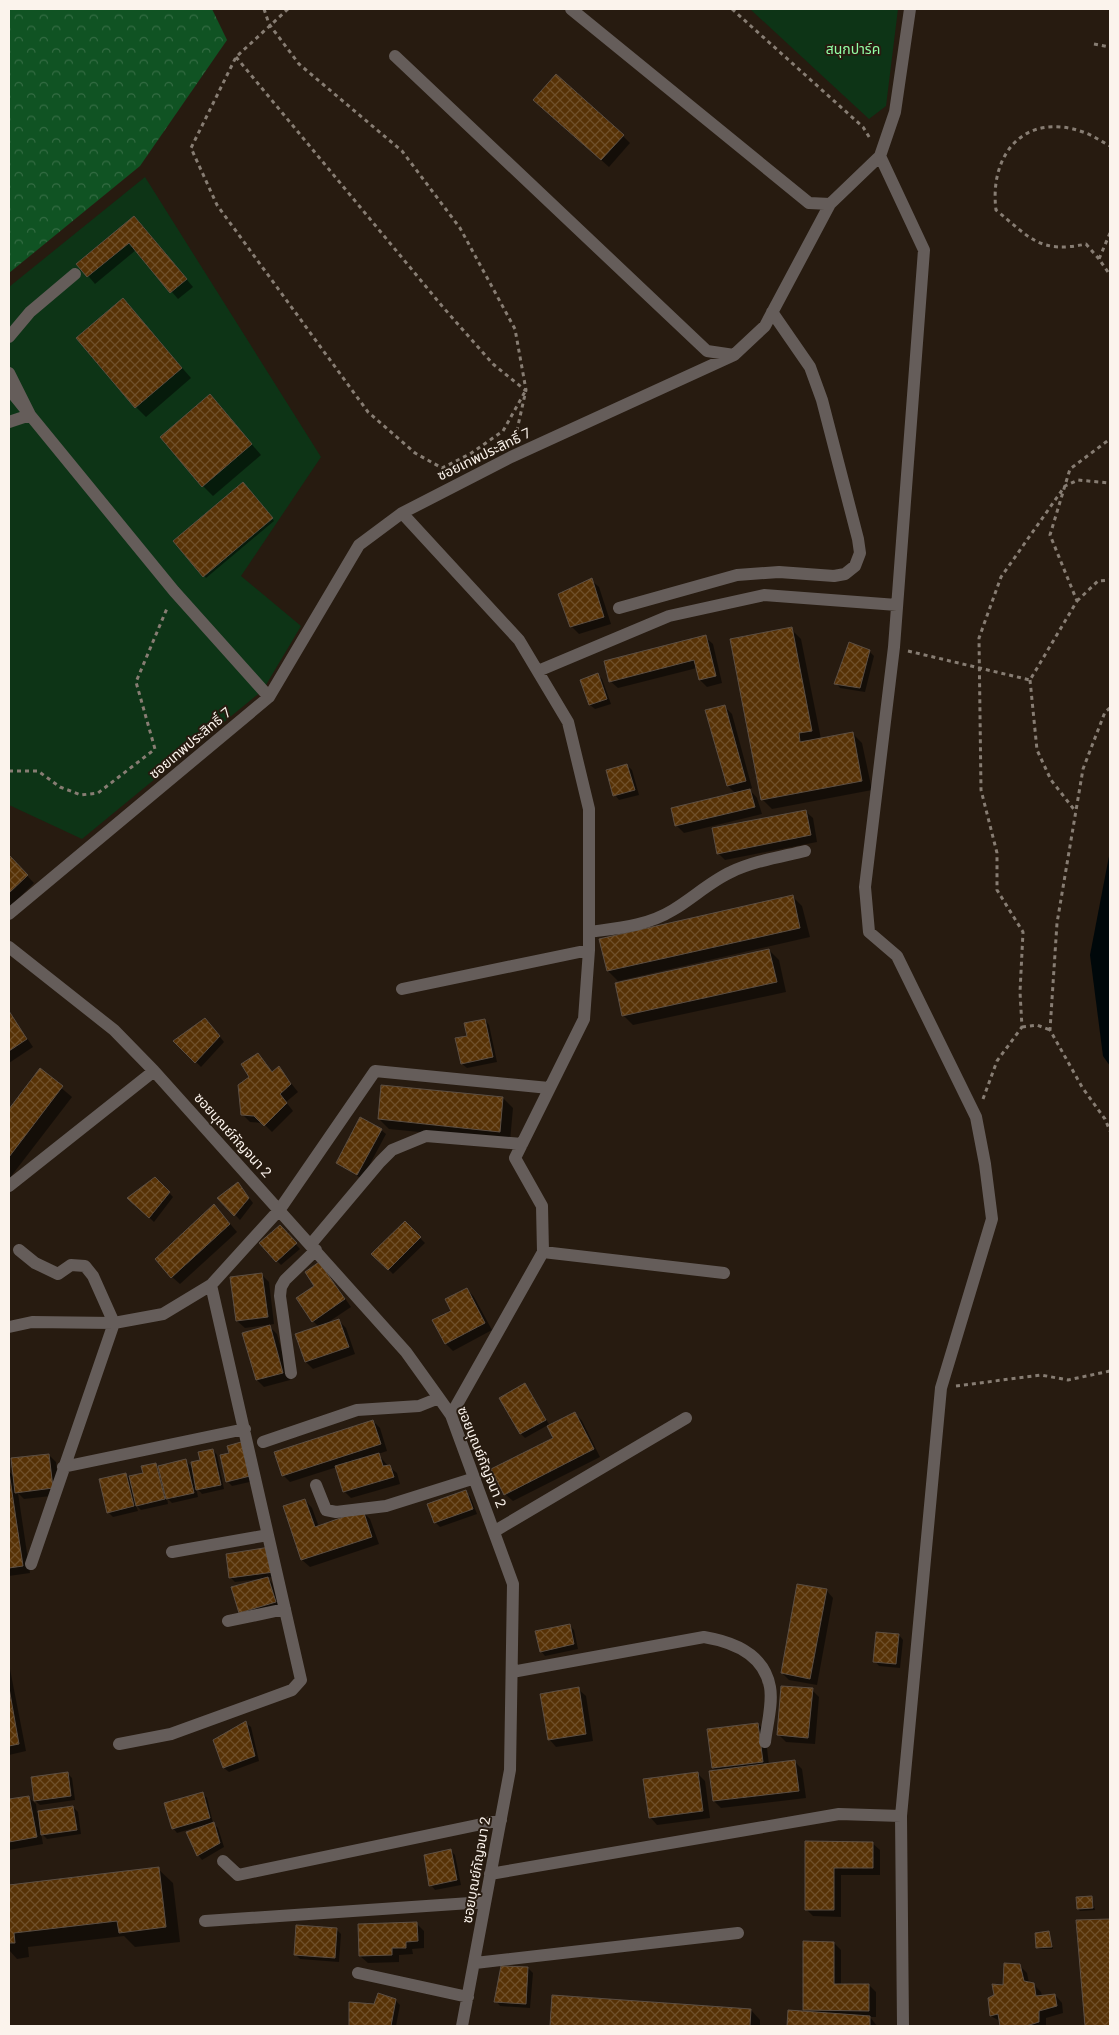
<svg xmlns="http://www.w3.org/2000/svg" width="1119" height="2035" font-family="Roboto,'Noto Sans Thai',sans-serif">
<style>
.forest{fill:url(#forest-crowns)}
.park{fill:#0d3416}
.water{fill:#00080a}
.shadow{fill:#0007}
.building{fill:url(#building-cross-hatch);stroke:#5c4e42}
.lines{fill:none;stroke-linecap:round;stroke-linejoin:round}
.path{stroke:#877d73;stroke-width:3;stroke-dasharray:4 4;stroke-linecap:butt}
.minor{stroke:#655d5a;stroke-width:12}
.labels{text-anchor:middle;stroke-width:4;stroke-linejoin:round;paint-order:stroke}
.park-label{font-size:14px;fill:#92fea5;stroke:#271b10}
.street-label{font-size:14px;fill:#fbf3ec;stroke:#271b10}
</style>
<defs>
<pattern id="forest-crowns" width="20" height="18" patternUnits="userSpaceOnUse" patternTransform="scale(1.25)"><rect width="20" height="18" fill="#105323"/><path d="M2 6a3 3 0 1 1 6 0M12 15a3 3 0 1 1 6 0" fill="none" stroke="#346c43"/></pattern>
<pattern id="building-cross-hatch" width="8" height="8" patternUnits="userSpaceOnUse" patternTransform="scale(1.25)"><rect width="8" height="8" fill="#573206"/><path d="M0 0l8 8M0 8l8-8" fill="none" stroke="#70502a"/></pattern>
</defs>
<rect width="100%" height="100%" fill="#271b10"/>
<path class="forest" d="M 9,9 L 212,9 L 227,40 L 140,166 L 9,273 Z"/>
<path class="park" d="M 750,9 L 898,9 L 886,106 L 869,119 Z
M 145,177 L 321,457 L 241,576 L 301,626 L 263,690 L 82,839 L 9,805 L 9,287 Z"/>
<path class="water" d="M 1110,851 L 1110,1066 L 1103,1056 L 1090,955 Z"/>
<path class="shadow" d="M 542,107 L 623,136 L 630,143 L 609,167 Z
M 142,225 L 193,287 L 178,299 L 136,250 L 95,284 L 78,264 Z
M 123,300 L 191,378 L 146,417 L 136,407 Z
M 219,406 L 261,455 L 213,496 L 203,486 Z
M 243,484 L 274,521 L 206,578 L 175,541 Z
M 591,580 L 599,587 L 611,624 L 579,634 L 571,626 Z
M 791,629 L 801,639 L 821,739 L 852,733 L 862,743 L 872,790 L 772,809 L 762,799 Z
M 705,637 L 713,644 L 722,683 L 707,687 L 700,680 L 697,668 L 618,688 L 610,681 Z
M 869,651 L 874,656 L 865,692 L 840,688 L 836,683 Z
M 597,675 L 602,679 L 611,704 L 595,709 L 590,705 L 582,681 Z
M 724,706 L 732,714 L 752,788 L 749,789 L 757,798 L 762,814 L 684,833 L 676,825 L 736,794 L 728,786 Z
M 627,765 L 632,770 L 639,795 L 619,800 L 615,795 Z
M 805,811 L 813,818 L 817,842 L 725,860 L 718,853 Z
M 9,857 L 34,883 L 9,908 Z
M 792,896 L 802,906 L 810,937 L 618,981 L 608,971 Z
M 769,950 L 779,960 L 786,992 L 633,1025 L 623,1015 Z
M 9,1011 L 33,1047 L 9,1063 Z
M 485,1020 L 489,1025 L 497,1062 L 467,1068 L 462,1064 L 468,1036 Z
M 210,1024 L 224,1042 L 201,1067 L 175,1041 Z
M 258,1055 L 273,1073 L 279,1068 L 298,1092 L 286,1102 L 293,1111 L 272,1132 L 263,1123 L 250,1122 L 242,1114 Z
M 40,1070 L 72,1097 L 9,1179 L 9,1111 Z
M 503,1098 L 513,1108 L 510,1141 L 389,1129 L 379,1119 Z
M 381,1130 L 386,1134 L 362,1179 L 337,1163 Z
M 155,1178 L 173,1197 L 154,1222 L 133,1202 Z
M 238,1183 L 253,1203 L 240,1220 L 219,1198 Z
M 221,1213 L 237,1232 L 180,1284 L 172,1277 Z
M 405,1223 L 425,1243 L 393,1274 L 373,1254 Z
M 284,1231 L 300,1249 L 281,1265 L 277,1261 Z
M 326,1271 L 351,1307 L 327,1323 L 338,1320 L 346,1328 L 355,1354 L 313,1369 L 306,1362 L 296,1335 L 319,1327 L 313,1321 Z
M 261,1274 L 269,1282 L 274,1324 L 245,1328 L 237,1321 Z
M 467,1289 L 474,1297 L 492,1330 L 453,1351 L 446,1344 L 453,1311 Z
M 270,1327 L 277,1334 L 290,1380 L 264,1387 L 257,1380 L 244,1334 Z
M 525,1384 L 550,1426 L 575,1413 L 582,1421 L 600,1457 L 513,1501 L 505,1494 L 555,1438 L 548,1425 L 525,1438 L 521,1434 Z
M 373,1421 L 380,1428 L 387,1451 L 378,1454 L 388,1466 L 397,1473 L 400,1484 L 351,1498 L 344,1491 L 337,1467 L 290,1482 L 283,1475 Z
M 213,1450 L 217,1455 L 224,1489 L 202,1494 L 196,1487 L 198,1497 L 172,1503 L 167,1498 L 168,1504 L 141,1510 L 136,1505 L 138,1511 L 113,1517 L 108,1512 L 126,1474 L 129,1477 L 144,1474 L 156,1464 L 159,1467 L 186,1461 L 193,1468 Z
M 49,1455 L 56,1462 L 60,1495 L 24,1499 L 18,1493 L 30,1573 L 9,1576 L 9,1471 L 15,1478 Z
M 221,1456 L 254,1481 L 232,1486 L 228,1482 Z
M 465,1492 L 470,1496 L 477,1514 L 440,1527 L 435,1522 Z
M 305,1500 L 312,1508 L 319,1527 L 363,1512 L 370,1519 L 379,1544 L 310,1567 L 302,1560 L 284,1507 Z
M 270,1549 L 278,1576 L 267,1578 L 272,1583 L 279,1607 L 244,1617 L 259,1579 L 235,1582 L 230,1577 Z
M 826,1590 L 833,1598 L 817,1685 L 789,1680 L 782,1673 Z
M 569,1625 L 574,1630 L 578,1649 L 545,1656 L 541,1651 Z
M 899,1635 L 903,1640 L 900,1668 L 879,1666 L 875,1661 Z
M 9,1664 L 26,1751 L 9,1755 Z
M 578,1689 L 586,1696 L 593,1741 L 556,1747 L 549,1739 Z
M 812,1690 L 819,1697 L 815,1744 L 786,1742 L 778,1734 Z
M 246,1723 L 251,1727 L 259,1761 L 229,1772 L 224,1768 L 214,1740 Z
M 758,1724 L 765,1731 L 769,1765 L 795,1762 L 802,1769 L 806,1798 L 721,1808 L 714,1801 L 717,1771 L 713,1768 Z
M 67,1773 L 72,1778 L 75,1800 L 40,1805 L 35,1801 Z
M 697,1773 L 705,1781 L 710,1818 L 657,1825 L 650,1817 Z
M 202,1793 L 207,1798 L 213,1823 L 218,1828 L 224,1847 L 202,1860 L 198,1855 L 200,1826 L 177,1833 L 173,1828 Z
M 28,1797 L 36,1804 L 37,1813 L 73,1807 L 78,1812 L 81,1834 L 47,1839 L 41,1833 L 43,1844 L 9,1850 L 9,1813 L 11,1813 L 9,1801 Z
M 806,1842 L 872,1843 L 880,1850 L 880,1875 L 841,1875 L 841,1917 L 813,1916 L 806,1909 Z
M 451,1851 L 455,1855 L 461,1885 L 435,1890 L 431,1885 Z
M 158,1869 L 173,1883 L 180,1942 L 135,1947 L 124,1936 L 28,1947 L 29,1957 L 17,1959 L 9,1950 L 9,1886 Z
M 1092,1897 L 1095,1910 L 1080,1911 L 1078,1909 Z
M 1078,1921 L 1110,1921 L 1110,2026 L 1086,2026 Z
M 417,1924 L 424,1931 L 424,1948 L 412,1949 L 413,1954 L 399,1955 L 399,1962 L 368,1963 L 360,1956 Z
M 336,1929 L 341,1934 L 339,1962 L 300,1959 L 295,1954 Z
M 1048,1932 L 1053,1949 L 1039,1949 L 1037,1947 Z
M 834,1943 L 841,1950 L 841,1985 L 869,1985 L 876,1992 L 876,2017 L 870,2017 L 877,2026 L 788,2026 L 789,2012 L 808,2013 L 804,2009 Z
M 1019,1965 L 1027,1973 L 1029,1983 L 1033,1984 L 1041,1992 L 1042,1996 L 1055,1995 L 1062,2003 L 1063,2013 L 1046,2018 L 1046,2026 L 1001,2026 L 1001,2022 L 991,2016 L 995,1995 L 1004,1987 Z
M 528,1968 L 533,1973 L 530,2008 L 500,2006 L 496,2001 Z
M 554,1997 L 751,2010 L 760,2020 L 760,2026 L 552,2026 Z
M 395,2000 L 400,2005 L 396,2026 L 350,2026 L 375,2006 Z"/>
<path class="building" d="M 556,74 L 624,135 L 601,160 L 533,100 Z
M 134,216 L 187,279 L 170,293 L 129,243 L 87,277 L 76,264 Z
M 123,298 L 182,368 L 135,408 L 76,338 Z
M 210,394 L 252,444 L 202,487 L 160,437 Z
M 243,482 L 273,518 L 203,577 L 173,541 Z
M 592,578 L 604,617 L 570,627 L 558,594 Z
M 792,627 L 812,731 L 799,733 L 800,742 L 853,732 L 862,781 L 761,800 L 730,639 Z
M 706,635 L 716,676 L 699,680 L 694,660 L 609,682 L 604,661 Z
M 849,642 L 870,650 L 860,688 L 834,684 Z
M 598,673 L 607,699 L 589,705 L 580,680 Z
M 725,705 L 746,781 L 727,786 L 705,710 Z
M 627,764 L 635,790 L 613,796 L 606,770 Z
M 750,789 L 755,807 L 675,826 L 671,808 Z
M 806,810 L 811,835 L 717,854 L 712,828 Z
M 9,855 L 28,875 L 9,893 Z
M 793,895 L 800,928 L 607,971 L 599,939 Z
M 769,949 L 777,982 L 622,1016 L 615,983 Z
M 9,1011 L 27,1039 L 9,1051 Z
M 205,1018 L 220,1036 L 195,1063 L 173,1041 Z
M 485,1019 L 493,1057 L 461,1064 L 455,1038 L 467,1036 L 464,1023 Z
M 258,1053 L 272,1072 L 279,1066 L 291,1084 L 280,1094 L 287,1103 L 264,1126 L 254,1116 L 241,1115 L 238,1085 L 249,1077 L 241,1064 Z
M 40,1068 L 63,1086 L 9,1157 L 9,1109 Z
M 381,1085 L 503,1097 L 500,1132 L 378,1119 Z
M 360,1117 L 382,1129 L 357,1175 L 336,1163 Z
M 155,1177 L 170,1192 L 149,1218 L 127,1198 Z
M 238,1182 L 249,1198 L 234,1216 L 217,1198 Z
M 214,1204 L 230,1224 L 171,1278 L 155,1259 Z
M 405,1221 L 421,1237 L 388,1270 L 371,1254 Z
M 280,1225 L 297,1243 L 276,1262 L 259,1243 Z
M 319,1262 L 345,1299 L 312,1322 L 296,1298 L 314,1286 L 305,1272 Z
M 262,1273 L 268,1317 L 236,1321 L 230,1277 Z
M 467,1288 L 485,1323 L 445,1344 L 432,1320 L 451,1311 L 445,1299 Z
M 339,1319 L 349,1347 L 305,1362 L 295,1334 Z
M 270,1325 L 283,1373 L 256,1380 L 242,1333 Z
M 525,1383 L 546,1420 L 520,1434 L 499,1398 Z
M 575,1412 L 594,1449 L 504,1495 L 491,1469 L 553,1438 L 547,1426 Z
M 373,1420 L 381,1444 L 282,1476 L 274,1452 Z
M 241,1442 L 250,1476 L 226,1482 L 220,1455 L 229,1453 L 227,1446 Z
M 213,1449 L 221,1485 L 196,1490 L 191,1462 L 200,1460 L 198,1452 Z
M 379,1453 L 383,1466 L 390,1465 L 394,1477 L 343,1492 L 335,1466 Z
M 49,1454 L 53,1488 L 15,1493 L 11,1458 Z
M 186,1459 L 194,1493 L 166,1499 L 158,1466 Z
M 156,1463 L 165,1499 L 136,1506 L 129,1476 L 143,1473 L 141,1466 Z
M 9,1472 L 23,1566 L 9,1568 Z
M 126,1473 L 134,1506 L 107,1513 L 99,1479 Z
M 466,1490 L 473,1509 L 434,1523 L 427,1504 Z
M 305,1499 L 315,1527 L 363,1510 L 372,1537 L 301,1560 L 283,1506 Z
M 270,1547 L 274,1572 L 229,1578 L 226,1554 Z
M 268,1577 L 276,1602 L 239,1613 L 231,1587 Z
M 797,1584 L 827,1589 L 810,1679 L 781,1673 Z
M 570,1624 L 574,1644 L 540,1652 L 535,1631 Z
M 876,1632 L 899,1634 L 896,1664 L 873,1662 Z
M 781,1686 L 813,1688 L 808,1738 L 777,1735 Z
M 579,1687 L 586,1734 L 548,1740 L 540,1694 Z
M 9,1688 L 19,1744 L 9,1746 Z
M 246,1721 L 255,1756 L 223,1768 L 213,1740 Z
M 758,1723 L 763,1762 L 712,1768 L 707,1729 Z
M 795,1760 L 799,1791 L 713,1801 L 709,1771 Z
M 68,1772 L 71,1796 L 34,1801 L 31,1777 Z
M 698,1772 L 703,1811 L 649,1818 L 643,1779 Z
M 203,1792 L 210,1818 L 172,1829 L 164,1803 Z
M 29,1796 L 37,1837 L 9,1842 L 9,1799 Z
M 73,1806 L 77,1830 L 41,1835 L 38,1811 Z
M 214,1822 L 220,1843 L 197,1856 L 186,1832 Z
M 805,1841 L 873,1842 L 873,1868 L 834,1868 L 834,1910 L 805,1910 Z
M 451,1849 L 457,1880 L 429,1886 L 424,1855 Z
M 159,1867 L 166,1927 L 119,1933 L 117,1921 L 14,1933 L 15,1943 L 9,1943 L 9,1885 Z
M 1092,1896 L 1093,1908 L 1077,1909 L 1076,1897 Z
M 1110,1919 L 1110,2026 L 1085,2026 L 1076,1920 Z
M 417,1922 L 418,1941 L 406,1942 L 406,1948 L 392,1948 L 392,1955 L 359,1956 L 358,1924 Z
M 296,1925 L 337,1928 L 335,1958 L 294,1955 Z
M 1049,1931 L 1052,1947 L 1036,1948 L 1035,1933 Z
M 803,1941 L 834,1942 L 834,1984 L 869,1984 L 869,2011 L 803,2010 Z
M 1004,1963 L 1020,1964 L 1024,1981 L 1034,1983 L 1036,1996 L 1055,1994 L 1057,2006 L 1039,2011 L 1039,2022 L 1026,2026 L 1000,2026 L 998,2014 L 990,2016 L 988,1998 L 994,1995 L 992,1984 L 1003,1985 Z
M 501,1966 L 528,1967 L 526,2004 L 494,2002 Z
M 378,1993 L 396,1999 L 391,2026 L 349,2026 L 349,2002 L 374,2004 Z
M 552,1995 L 751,2009 L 750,2026 L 550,2026 Z
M 788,2010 L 870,2016 L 870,2026 L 787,2026 Z"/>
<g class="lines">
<path class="path" d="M 264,9 L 269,24 L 299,64 L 402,151 L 460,228 L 515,329 L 526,390 L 515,439
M 288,9 L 236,57 L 191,148 L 217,205 L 368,412 L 415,453 L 442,468 L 470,454 L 503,431 L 526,390
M 732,9 L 863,127 L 871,140
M 1094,44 L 1110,47
M 236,57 L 442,306 L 493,364 L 525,390
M 1110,233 L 1099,259 L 1110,275
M 1099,259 L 1086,244 C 1040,254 1030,238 996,210 C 989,155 1024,111 1083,132 C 1092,135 1101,141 1110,146
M 1077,601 L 1098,581 L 1110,580
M 908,651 L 1030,680 L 1077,601 L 1050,535 L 1070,469 L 1110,439
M 1030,680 L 1037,750 L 1051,780 L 1076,812
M 1110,708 L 1105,712 L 1083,769 L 1057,923 L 1050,1030 L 1082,1087 L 1105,1119 L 1110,1131
M 9,771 L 38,771 L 60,787 L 81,795 L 98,793 L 155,749 L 136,682 L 168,606
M 1022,1027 L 1037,1025 L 1050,1030
M 983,1099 L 997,1061 L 1022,1027 L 1020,992 L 1023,932 L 997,890 L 997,853 L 981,790 L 979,638 L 1001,577 L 1065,486 L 1078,480 L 1110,483
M 956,1386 L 1041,1375 L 1068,1380 L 1110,1371"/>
<path class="minor" d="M 571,9 L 809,203 L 830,204
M 395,56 L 707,351 L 734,355
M 880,156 L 924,250 L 894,647 L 865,887 L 869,932 L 897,956 L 976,1117 L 985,1164 L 992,1219 L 941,1388 L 901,1816 L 903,2026
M 9,337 L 30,312 L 75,274
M 9,373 L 30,415 L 9,389
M 9,422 L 30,415 L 174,591 L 269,697
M 402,513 L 519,640 L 568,722 L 589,809 L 589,950 L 584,1019 L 515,1158 L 542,1206 L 543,1252 L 451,1415
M 619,608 L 737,575 L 779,572 L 834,576 L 845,574 L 855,566 L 860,553 L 858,539 L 822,400 L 810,367 L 772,312
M 538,671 L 669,616 L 764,595 L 897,605
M 9,914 L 269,697 L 359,545 L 402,513 L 511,457 L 734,355 L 765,326 L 830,204 L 880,156 L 895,112 L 910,9
M 589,932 C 618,928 647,926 673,910 C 693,898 711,881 731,872 C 754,861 780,857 805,851
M 9,947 L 114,1030 L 154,1071 L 406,1352 L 439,1398 L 451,1415 L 513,1584 L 510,1770 L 462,2026
M 402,989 L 589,950
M 9,1186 L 154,1071
M 311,1244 L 380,1162 L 392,1150 L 426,1136 L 522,1144
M 19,1250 L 35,1263 L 58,1274 L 71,1265 L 85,1266 L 93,1276 L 114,1323 L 31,1564
M 543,1252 L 724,1273
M 9,1327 L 32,1322 L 114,1323 L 163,1314 L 211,1285 L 280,1209 L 375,1071 L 549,1088
M 291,1373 L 280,1296 L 281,1287 L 285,1280 L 316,1250
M 263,1442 L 357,1410 L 419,1406 L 439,1398
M 63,1467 L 245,1429
M 316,1485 L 326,1510 L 336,1512 L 386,1506 L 475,1478
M 495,1531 L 686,1418
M 172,1552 L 268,1535
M 228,1621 L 285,1609
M 512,1672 L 704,1637 C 734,1642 764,1654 770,1687 C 773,1703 767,1725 765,1742
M 119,1744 L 171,1734 L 292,1690 L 301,1680 L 211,1285
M 223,1861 L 238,1875 L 501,1820
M 490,1874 L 839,1814 L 901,1816
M 205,1921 L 485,1902
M 475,1963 L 738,1933
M 358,1973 L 468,1997"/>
</g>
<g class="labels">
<g class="park-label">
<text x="853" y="54">สนุกปาร์ค</text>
</g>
<g class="street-label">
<text transform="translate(484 454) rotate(-26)" y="5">ซอยเทพประสิทธิ์ 7</text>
<text transform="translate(190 743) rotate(-40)" y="5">ซอยเทพประสิทธิ์ 7</text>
<text transform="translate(233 1135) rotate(48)" y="5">ซอยบุณย์กัญจนา 2</text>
<text transform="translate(482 1457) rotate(68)" y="5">ซอยบุณย์กัญจนา 2</text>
<text transform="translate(476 1870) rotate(-80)" y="5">ซอยบุณย์กัญจนา 2</text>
</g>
</g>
<rect width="1119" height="2035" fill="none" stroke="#fbf3ec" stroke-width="20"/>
</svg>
